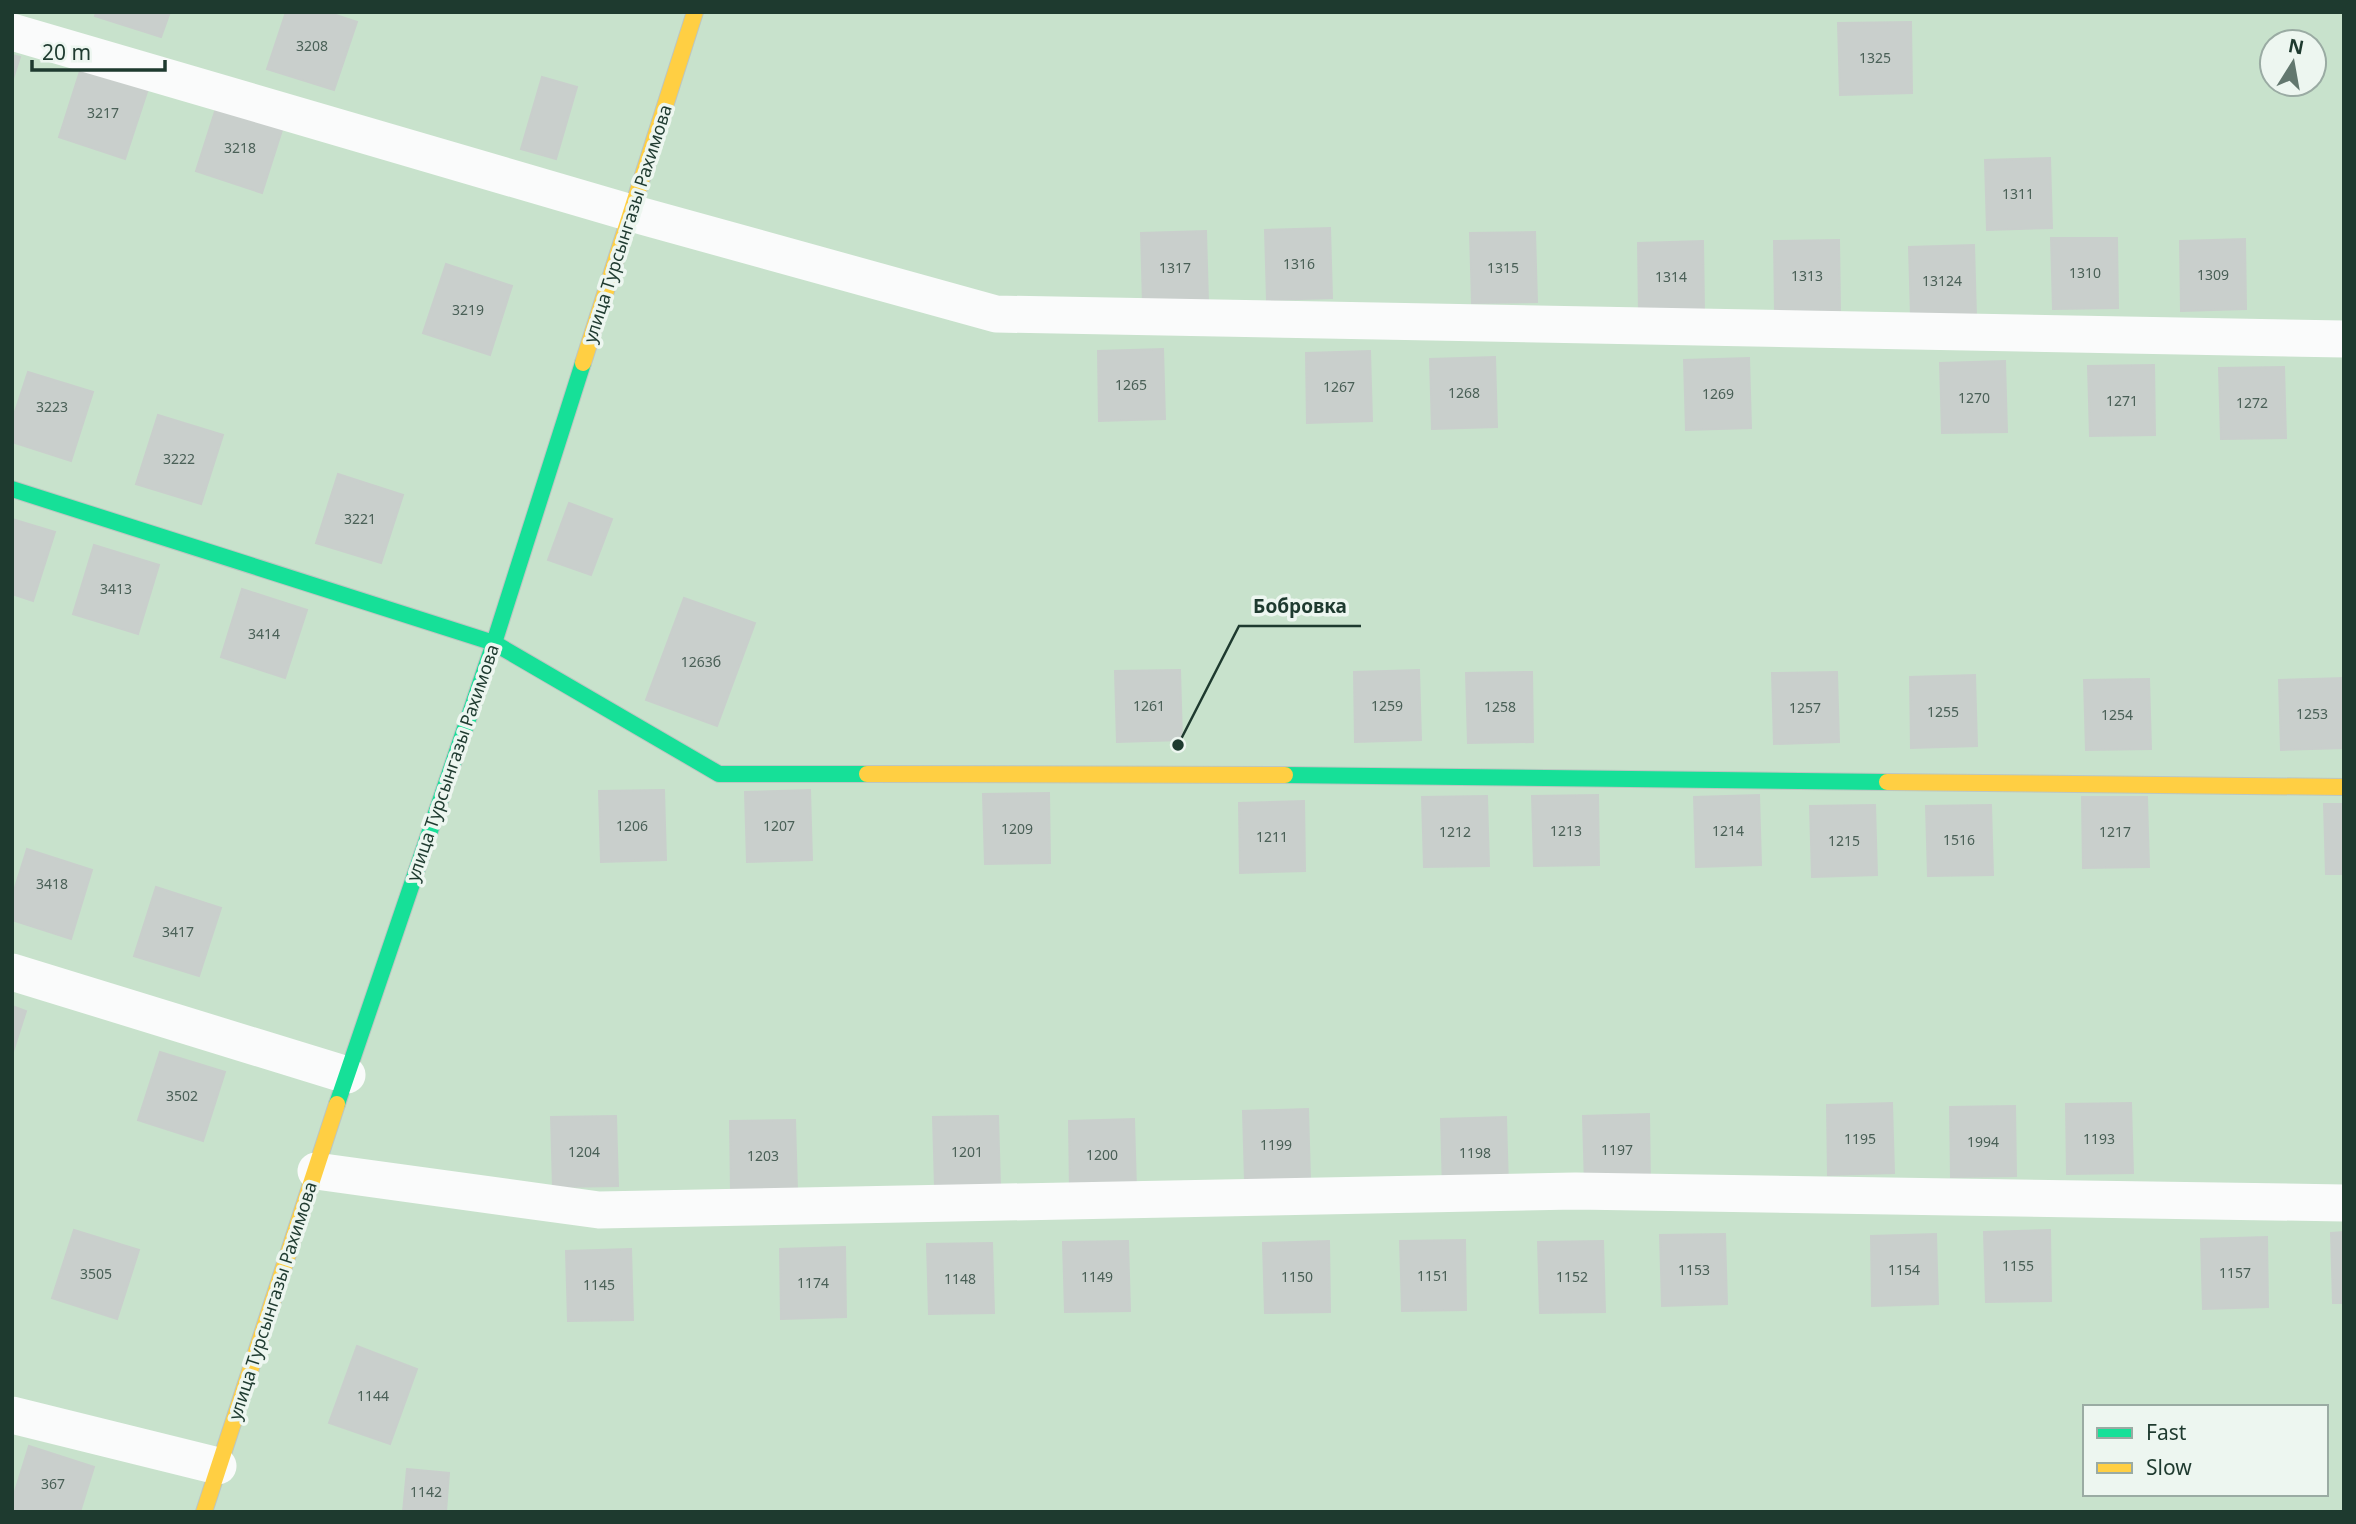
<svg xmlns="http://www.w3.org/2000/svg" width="2356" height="1524" font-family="'Noto Sans',sans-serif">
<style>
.green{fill:#c8e2cc;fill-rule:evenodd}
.building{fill:#c9cfcc;stroke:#c9cfcc;stroke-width:2}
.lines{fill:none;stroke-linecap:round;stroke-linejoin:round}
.fast-casing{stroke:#bcc6c1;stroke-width:18}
.slow-casing{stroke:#bcc6c1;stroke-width:18}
.street{stroke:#fafbfb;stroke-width:37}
.fast{stroke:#16e098;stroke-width:16}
.slow{stroke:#ffcf43;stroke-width:16}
.labels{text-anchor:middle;stroke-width:7;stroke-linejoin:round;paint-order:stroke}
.number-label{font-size:14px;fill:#4a6057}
.street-label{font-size:18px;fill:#1e3a2f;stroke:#edf6f0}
.leader{fill:none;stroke:#1e3a2f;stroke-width:2.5}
.callout-dot{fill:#1e3a2f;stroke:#edf6f0;stroke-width:2.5}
.callout-label{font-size:19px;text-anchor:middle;font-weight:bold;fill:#1e3a2f;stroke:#edf6f0;stroke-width:7;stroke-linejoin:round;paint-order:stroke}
</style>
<rect width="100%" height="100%" fill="#e0e7e3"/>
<path class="green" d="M 12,12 L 2344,12 L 2344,1512 L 12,1512 ZM 2272,42 L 2314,42 L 2314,84 L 2272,84 ZM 2085,1407 L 2326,1407 L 2326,1494 L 2085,1494 Z"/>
<path class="building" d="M 96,12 L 170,12 L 161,37 L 95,16 Z
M 286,12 L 327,12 L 357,22 L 334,90 L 267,69 Z
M 1911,22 L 1912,93 L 1840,95 L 1838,23 Z
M 12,55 L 20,57 L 12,82 Z
M 81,68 L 148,89 L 125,159 L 59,137 Z
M 542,77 L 577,87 L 556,159 L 521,149 Z
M 218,102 L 284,124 L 262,193 L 196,171 Z
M 2050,158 L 2052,228 L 1987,230 L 1985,160 Z
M 1330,228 L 1332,298 L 1267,300 L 1265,230 Z
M 1206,231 L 1208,302 L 1143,304 L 1141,233 Z
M 1535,232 L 1537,302 L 1472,303 L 1470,233 Z
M 2051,238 L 2117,238 L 2118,308 L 2053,309 Z
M 2245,239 L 2246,309 L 2181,311 L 2180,241 Z
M 1839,240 L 1840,310 L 1775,311 L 1774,241 Z
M 1703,241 L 1704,312 L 1639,313 L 1638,243 Z
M 1974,245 L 1976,316 L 1911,317 L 1909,247 Z
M 446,264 L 512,286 L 490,355 L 423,333 Z
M 1163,349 L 1165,419 L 1099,421 L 1098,351 Z
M 1370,351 L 1372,421 L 1307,423 L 1306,353 Z
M 1495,357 L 1497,427 L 1432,429 L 1430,359 Z
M 1749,358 L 1751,428 L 1686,430 L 1684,360 Z
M 2005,361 L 2007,432 L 1942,433 L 1940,363 Z
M 2154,365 L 2155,435 L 2090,436 L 2088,366 Z
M 2284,367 L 2286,438 L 2221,439 L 2219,368 Z
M 28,372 L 93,392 L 71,461 L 12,442 L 12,421 Z
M 158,415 L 223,435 L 201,504 L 136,484 Z
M 338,474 L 403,495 L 381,563 L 316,543 Z
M 569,503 L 612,519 L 591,575 L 548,560 Z
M 12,519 L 55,532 L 33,601 L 12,594 Z
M 94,545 L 159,565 L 138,634 L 73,614 Z
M 242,589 L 307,610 L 285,678 L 221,657 Z
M 684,598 L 755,623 L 717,726 L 646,700 Z
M 1180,670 L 1182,740 L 1117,742 L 1115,671 Z
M 1419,670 L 1421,740 L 1355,742 L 1354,672 Z
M 1532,672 L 1533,742 L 1468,743 L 1466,673 Z
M 1837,672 L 1839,742 L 1774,744 L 1772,673 Z
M 1975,675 L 1977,746 L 1911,748 L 1910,677 Z
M 2344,678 L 2344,748 L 2281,750 L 2279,680 Z
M 2149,679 L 2151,749 L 2086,750 L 2084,680 Z
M 664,790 L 666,860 L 601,862 L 599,791 Z
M 810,790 L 812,860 L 747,862 L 745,792 Z
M 1049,793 L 1050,863 L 985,864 L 983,794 Z
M 1598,795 L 1599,865 L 1534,866 L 1532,796 Z
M 1759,795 L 1761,865 L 1696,867 L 1694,797 Z
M 1487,796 L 1489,866 L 1424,867 L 1422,797 Z
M 2082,797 L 2147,797 L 2149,867 L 2083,868 Z
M 1304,801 L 1305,871 L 1240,873 L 1239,803 Z
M 2324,804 L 2344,804 L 2344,874 L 2326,874 Z
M 1875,805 L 1877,875 L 1812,877 L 1810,806 Z
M 1991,805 L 1993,875 L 1928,876 L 1926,806 Z
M 27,849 L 92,870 L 71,939 L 12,920 L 12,897 Z
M 156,887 L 221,908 L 199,976 L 134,956 Z
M 12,1006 L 26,1011 L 12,1055 Z
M 160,1052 L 225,1072 L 203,1141 L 138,1120 Z
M 1892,1103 L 1894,1173 L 1828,1175 L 1827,1105 Z
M 2131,1103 L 2133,1173 L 2067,1174 L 2066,1104 Z
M 2015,1106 L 2016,1176 L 1951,1177 L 1950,1107 Z
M 1308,1109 L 1310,1179 L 1245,1181 L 1243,1111 Z
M 1649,1114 L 1650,1184 L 1585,1186 L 1583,1116 Z
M 616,1116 L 618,1186 L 553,1187 L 551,1117 Z
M 998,1116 L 1000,1186 L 935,1187 L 933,1117 Z
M 1506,1117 L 1508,1187 L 1443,1189 L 1441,1119 Z
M 1134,1119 L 1136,1189 L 1070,1191 L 1069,1121 Z
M 795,1120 L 797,1190 L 731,1191 L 730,1121 Z
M 74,1230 L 139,1250 L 117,1319 L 52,1298 Z
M 2050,1230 L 2051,1301 L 1986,1302 L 1984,1232 Z
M 2344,1232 L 2344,1303 L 2333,1303 L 2331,1233 Z
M 1725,1234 L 1727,1304 L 1662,1306 L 1660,1235 Z
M 1936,1234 L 1938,1304 L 1872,1306 L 1871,1236 Z
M 2267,1237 L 2268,1307 L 2203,1309 L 2201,1239 Z
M 1465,1240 L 1466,1310 L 1402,1311 L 1400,1241 Z
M 1128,1241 L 1130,1311 L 1065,1312 L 1063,1242 Z
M 1329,1241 L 1330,1312 L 1265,1313 L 1263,1243 Z
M 1603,1241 L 1605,1312 L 1540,1313 L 1538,1242 Z
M 992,1243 L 994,1313 L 929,1314 L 927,1244 Z
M 845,1247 L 846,1317 L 781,1319 L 780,1249 Z
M 631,1249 L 633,1320 L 568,1321 L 566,1251 Z
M 357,1346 L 417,1369 L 390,1444 L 329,1423 Z
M 29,1446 L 94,1467 L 80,1512 L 12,1512 L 12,1501 Z
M 407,1469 L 449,1473 L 446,1512 L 403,1512 Z"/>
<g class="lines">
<defs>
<path id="fast" d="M 12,489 L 494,643 L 719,774 L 867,774
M 1285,775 L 1887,782
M 337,1104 L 494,643 L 583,363"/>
<path id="slow" d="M 583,363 L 695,12
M 867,774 L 1285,775
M 1887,782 L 2344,787
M 204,1512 L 337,1104"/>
</defs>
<use href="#fast" class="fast-casing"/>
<use href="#slow" class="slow-casing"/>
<path class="street" d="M 12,32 L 631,213 L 996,314 L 2344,339
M 12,972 L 347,1075
M 316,1171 L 599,1210 L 1575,1191 L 2344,1203
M 12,1415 L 218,1466"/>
<use href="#fast" class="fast"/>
<use href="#slow" class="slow"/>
</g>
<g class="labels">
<g class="number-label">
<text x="312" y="51">3208</text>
<text x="1875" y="63">1325</text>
<text x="103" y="118">3217</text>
<text x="240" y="153">3218</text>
<text x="2018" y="199">1311</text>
<text x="1299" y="269">1316</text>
<text x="1175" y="273">1317</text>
<text x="1503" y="273">1315</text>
<text x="2085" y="278">1310</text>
<text x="2213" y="280">1309</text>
<text x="1807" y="281">1313</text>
<text x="1671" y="282">1314</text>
<text x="1942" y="286">13124</text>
<text x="468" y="315">3219</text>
<text x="1131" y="390">1265</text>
<text x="1339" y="392">1267</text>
<text x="1464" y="398">1268</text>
<text x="1718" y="399">1269</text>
<text x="1974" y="403">1270</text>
<text x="2122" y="406">1271</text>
<text x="2252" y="408">1272</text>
<text x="52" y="412">3223</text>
<text x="179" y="464">3222</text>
<text x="360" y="524">3221</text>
<text x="116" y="594">3413</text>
<text x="264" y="639">3414</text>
<text x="701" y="667">1263б</text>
<text x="1149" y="711">1261</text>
<text x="1387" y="711">1259</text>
<text x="1500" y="712">1258</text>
<text x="1805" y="713">1257</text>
<text x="1943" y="717">1255</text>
<text x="2312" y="719">1253</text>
<text x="2117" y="720">1254</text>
<text x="632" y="831">1206</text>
<text x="779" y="831">1207</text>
<text x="1017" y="834">1209</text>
<text x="1566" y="836">1213</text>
<text x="1728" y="836">1214</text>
<text x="1455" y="837">1212</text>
<text x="2115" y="837">1217</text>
<text x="1272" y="842">1211</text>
<text x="1959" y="845">1516</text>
<text x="1844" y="846">1215</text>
<text x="52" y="889">3418</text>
<text x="178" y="937">3417</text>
<text x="182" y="1101">3502</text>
<text x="1860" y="1144">1195</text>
<text x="2099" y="1144">1193</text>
<text x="1983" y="1147">1994</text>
<text x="1276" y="1150">1199</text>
<text x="1617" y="1155">1197</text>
<text x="584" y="1157">1204</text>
<text x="967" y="1157">1201</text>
<text x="1475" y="1158">1198</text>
<text x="1102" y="1160">1200</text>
<text x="763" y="1161">1203</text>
<text x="2018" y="1271">1155</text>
<text x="1694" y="1275">1153</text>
<text x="1904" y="1275">1154</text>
<text x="2235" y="1278">1157</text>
<text x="96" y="1279">3505</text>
<text x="1433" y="1281">1151</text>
<text x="1097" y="1282">1149</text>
<text x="1297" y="1282">1150</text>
<text x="1572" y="1282">1152</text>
<text x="960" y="1284">1148</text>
<text x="813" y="1288">1174</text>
<text x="599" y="1290">1145</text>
<text x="373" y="1401">1144</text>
<text x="53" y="1489">367</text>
<text x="426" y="1497">1142</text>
</g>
<g class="street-label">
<text transform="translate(628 224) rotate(-72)" y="6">улица Турсынгазы Рахимова</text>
<text transform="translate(453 763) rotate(-71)" y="6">улица Турсынгазы Рахимова</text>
<text transform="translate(273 1301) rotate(-72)" y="6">улица Турсынгазы Рахимова</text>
</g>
</g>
<path class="leader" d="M1178 745L1239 626H1361"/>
<circle class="callout-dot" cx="1178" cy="745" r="7"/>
<g class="callout-label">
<text x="1300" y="613">Бобровка</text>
</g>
<rect width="2356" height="1524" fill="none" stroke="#1e3a2f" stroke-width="28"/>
<rect x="2083" y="1405" width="245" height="91" fill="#edf6f0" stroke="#9aaba3" stroke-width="2"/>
<rect x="2097" y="1428" width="35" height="10" fill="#16e098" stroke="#9aaba3" stroke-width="2"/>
<text x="2146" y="1440" font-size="21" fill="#1e3a2f">Fast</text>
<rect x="2097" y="1463" width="35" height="10" fill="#ffcf43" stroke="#9aaba3" stroke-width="2"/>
<text x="2146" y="1475" font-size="21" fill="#1e3a2f">Slow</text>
<g transform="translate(2293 63) rotate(11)"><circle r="33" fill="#edf6f0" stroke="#9aaba3" stroke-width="2"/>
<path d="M0-5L12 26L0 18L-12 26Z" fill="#62776e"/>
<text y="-10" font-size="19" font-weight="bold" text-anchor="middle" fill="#1e3a2f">N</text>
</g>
<path d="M32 60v10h133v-10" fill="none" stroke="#1e3a2f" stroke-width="3.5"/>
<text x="42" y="60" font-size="21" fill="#1e3a2f" stroke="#edf6f0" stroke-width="5" paint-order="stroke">20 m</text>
</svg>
